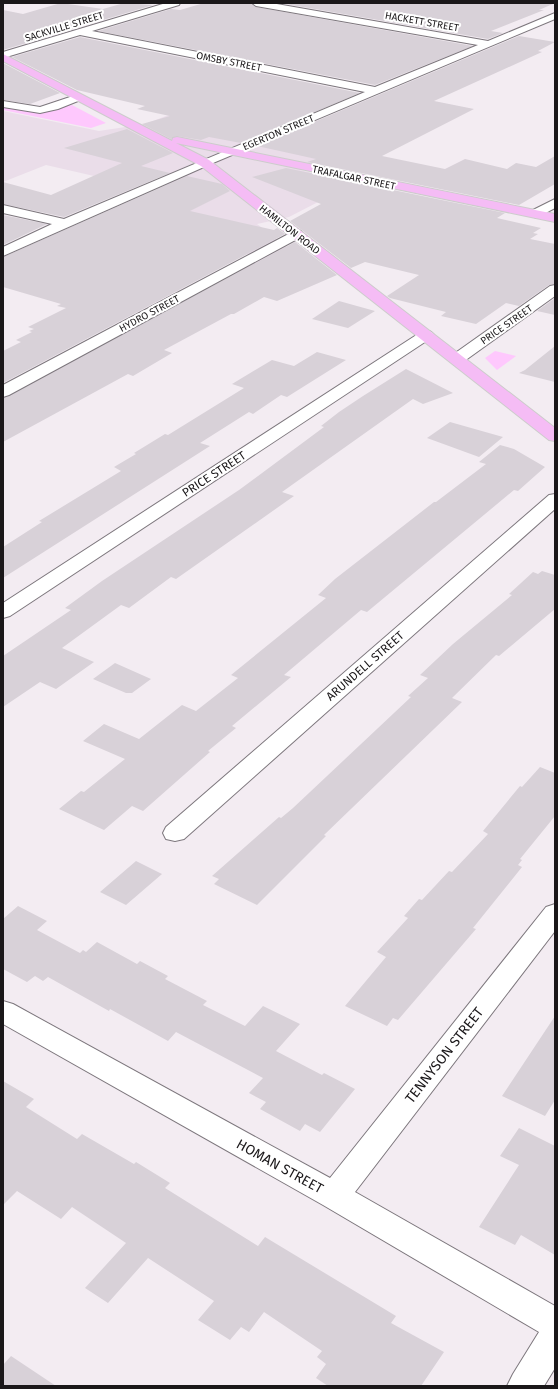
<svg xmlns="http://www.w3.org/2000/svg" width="558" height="1389" font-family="'Fira Sans',sans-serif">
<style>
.built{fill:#eadde9}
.green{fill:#fec8fd}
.building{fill:#d8d1d8}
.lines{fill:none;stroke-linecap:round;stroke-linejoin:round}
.minor-casing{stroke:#7d777d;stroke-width:2}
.major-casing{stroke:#cdcccc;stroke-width:2}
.minor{fill:#fff;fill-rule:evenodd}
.major{fill:#f5bcf5;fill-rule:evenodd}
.labels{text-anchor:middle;stroke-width:4;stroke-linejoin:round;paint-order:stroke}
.far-street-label{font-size:10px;fill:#1a1719;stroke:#fff}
.street-label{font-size:12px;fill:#1a1719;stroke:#fff}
.near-street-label{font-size:14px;fill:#1a1719;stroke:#fff}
</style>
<rect width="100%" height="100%" fill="#f3ecf2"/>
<path class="built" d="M 227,93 L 262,132 L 348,148 L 300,170 L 355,183 L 289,217 L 257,224 L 303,259 L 266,278 L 239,270 L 257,257 L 239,252 L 127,206 L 175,180 L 118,166 L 94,176 L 46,165 L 3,182 L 3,111 L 99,131 L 145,124 Z"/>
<path class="green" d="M 72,105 L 106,123 L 91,128 L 3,110 L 3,106 L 37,112 Z
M 495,351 L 516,356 L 497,370 L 485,358 Z"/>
<path class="building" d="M 61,3 L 103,9 L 124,3 L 153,5 L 3,50 L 3,10 L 23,14 Z
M 204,3 L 251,3 L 256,7 L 473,46 L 375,85 L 98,31 L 171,9 L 180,10 Z
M 280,3 L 555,3 L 539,10 L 544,10 L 491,31 L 503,33 L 488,39 Z
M 519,36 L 555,42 L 538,51 L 542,52 L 434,101 L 474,109 L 382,156 L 445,169 L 465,159 L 507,169 L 516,163 L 536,167 L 555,156 L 555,184 L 519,205 L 307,162 L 316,159 L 257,146 Z
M 80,37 L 360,93 L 241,143 L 209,137 L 201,140 L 177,136 L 171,139 L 142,124 L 170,116 L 137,109 L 145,106 L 77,90 L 12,57 Z
M 3,63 L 60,93 L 30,104 L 3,100 Z
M 127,129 L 173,153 L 141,166 L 170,173 L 64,217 L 3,204 L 3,182 L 51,195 L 122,163 L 64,148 Z
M 286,168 L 505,213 L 497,218 L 541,228 L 533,233 L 538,234 L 530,239 L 555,244 L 555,284 L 549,285 L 519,306 L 506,303 L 476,324 L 441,316 L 446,312 L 390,298 L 387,296 L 419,275 L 365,262 L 351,268 L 290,221 L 321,204 L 252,177 Z
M 187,176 L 222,184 L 230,191 L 190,211 L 274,230 L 277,228 L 285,234 L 3,383 L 3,351 L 21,342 L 16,340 L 32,332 L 29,331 L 34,329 L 28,327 L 66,308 L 57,306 L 61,304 L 3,287 L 3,257 Z
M 3,215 L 47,224 L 3,245 Z
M 295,242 L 337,275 L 277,301 L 264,297 L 234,314 L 231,314 L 164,350 L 172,353 L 133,376 L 128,374 L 3,442 L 3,398 Z
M 555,298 L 555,315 L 537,311 Z
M 339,301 L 375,311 L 348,328 L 312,319 Z
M 555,346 L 555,382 L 519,373 L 525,370 Z
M 317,352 L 346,360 L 287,397 L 281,395 L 253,414 L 249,412 L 200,443 L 210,446 L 3,578 L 3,547 L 42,522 L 39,521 L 121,471 L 114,467 L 136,454 L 134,453 L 165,434 L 168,435 L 244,388 L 232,384 L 272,360 L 294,366 Z
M 406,369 L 453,393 L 423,404 L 413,399 L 282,492 L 294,496 L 176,579 L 171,577 L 129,608 L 121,605 L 62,648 L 94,662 L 56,689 L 40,682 L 3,707 L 3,656 L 71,610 L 65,608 L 102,581 L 239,490 L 324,427 L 321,426 L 339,412 L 363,396 Z
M 450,422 L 503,437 L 479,457 L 427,438 Z
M 500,445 L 514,449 L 545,467 L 518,491 L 514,490 L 367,612 L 361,610 L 284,675 L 291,677 L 232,726 L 236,728 L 208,751 L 210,752 L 143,811 L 132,806 L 104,830 L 59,809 L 81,791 L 84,792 L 125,759 L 83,741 L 104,724 L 139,739 L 182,705 L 196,711 L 238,678 L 231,675 L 326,598 L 318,595 L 335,579 L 434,502 L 436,502 L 486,464 L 479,462 Z
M 542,571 L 555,575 L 555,609 L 499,656 L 496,655 L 452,698 L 462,702 L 324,835 L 326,836 L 257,905 L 214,884 L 219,879 L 212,876 L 279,817 L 281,818 L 293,808 L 411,697 L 408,696 L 428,678 L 420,675 L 453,644 L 512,595 L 509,594 L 533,572 L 538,574 Z
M 115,663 L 151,679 L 132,693 L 126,693 L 93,679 Z
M 540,767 L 555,773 L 555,816 L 520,859 L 522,860 L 518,865 L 522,867 L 473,928 L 476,929 L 398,1020 L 393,1018 L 387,1026 L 345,1006 L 386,957 L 377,952 L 408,918 L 404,916 L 419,899 L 422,900 L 449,871 L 452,872 L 488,834 L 483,831 L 520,786 L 522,787 Z
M 136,861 L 162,874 L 126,905 L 100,892 Z
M 18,906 L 47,921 L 37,930 L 80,953 L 83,950 L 86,952 L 97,942 L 137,964 L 140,961 L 168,976 L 165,979 L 207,1001 L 203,1005 L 245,1026 L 263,1006 L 300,1024 L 276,1051 L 322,1075 L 324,1073 L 355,1089 L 320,1132 L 305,1124 L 300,1131 L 260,1109 L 266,1102 L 249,1093 L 263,1078 L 176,1032 L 168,1041 L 110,1009 L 109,1011 L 48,977 L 43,981 L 35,976 L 27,982 L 3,969 L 3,919 Z
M 555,1016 L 555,1100 L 545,1116 L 502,1096 Z
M 3,1081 L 34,1099 L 26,1107 L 77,1139 L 82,1134 L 134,1164 L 136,1162 L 170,1183 L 165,1188 L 258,1246 L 265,1237 L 396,1316 L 391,1323 L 444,1352 L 421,1386 L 328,1386 L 316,1378 L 326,1364 L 317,1357 L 322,1351 L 264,1312 L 249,1332 L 241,1327 L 230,1340 L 198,1320 L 214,1301 L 148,1258 L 108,1303 L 85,1288 L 126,1243 L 72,1207 L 61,1219 L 17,1191 L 3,1205 Z
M 519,1128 L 555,1146 L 555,1255 L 521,1235 L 515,1245 L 479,1227 L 519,1165 L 500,1156 Z
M 11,1356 L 56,1386 L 3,1386 L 3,1365 Z"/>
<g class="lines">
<defs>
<path id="minor" d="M 166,3 L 180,3 L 179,5 L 92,31 L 375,87 L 478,45 L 256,6 L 252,3 L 271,3 L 488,41 L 555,13 L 555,19 L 213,163 L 3,256 L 3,247 L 52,224 L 3,213 L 3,205 L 64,219 L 365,92 L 80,35 L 3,58 L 3,52 Z
M 79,94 L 84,97 L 83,99 L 58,109 L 40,113 L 3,107 L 3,101 L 40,107 Z
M 555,199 L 555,208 L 536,218 L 530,214 L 531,211 Z
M 296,230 L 301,231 L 303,234 L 301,237 L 9,395 L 3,397 L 3,385 Z
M 555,285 L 555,296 L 463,362 L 451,362 L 449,359 L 451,356 L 550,286 Z
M 426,330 L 431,332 L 434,335 L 431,338 L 10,616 L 3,618 L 3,603 L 421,332 Z
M 555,494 L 555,509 L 184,839 L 175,841 L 166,839 L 163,833 L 166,827 L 549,495 Z
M 555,904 L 555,931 L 355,1192 L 555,1306 L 555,1368 L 544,1386 L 507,1386 L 513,1374 L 539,1332 L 323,1205 L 3,1024 L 3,1001 L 13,1004 L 330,1178 L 546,907 Z"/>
<path id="major" d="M 3,54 L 172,141 L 173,138 L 177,137 L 555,214 L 555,222 L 176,143 L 209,160 L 555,428 L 555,441 L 549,440 L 201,166 L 3,61 Z"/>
</defs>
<use href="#minor" class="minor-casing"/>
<use href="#major" class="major-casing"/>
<use href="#minor" class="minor"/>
<use href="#major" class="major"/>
</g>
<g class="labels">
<g class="far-street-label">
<text transform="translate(422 21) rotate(10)" y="4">HACKETT STREET</text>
<text transform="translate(64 26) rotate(-17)" y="4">SACKVILLE STREET</text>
<text transform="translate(229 61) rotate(11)" y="4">OMSBY STREET</text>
<text transform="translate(278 132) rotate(-23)" y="4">EGERTON STREET</text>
<text transform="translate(354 177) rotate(12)" y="4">TRAFALGAR STREET</text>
<text transform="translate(290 229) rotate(38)" y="4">HAMILTON ROAD</text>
<text transform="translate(149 313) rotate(-28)" y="4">HYDRO STREET</text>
<text transform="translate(506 324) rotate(-35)" y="4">PRICE STREET</text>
</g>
<g class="street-label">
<text transform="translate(214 474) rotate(-33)" y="4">PRICE STREET</text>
<text transform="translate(365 666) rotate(-41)" y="4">ARUNDELL STREET</text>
</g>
<g class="near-street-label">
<text transform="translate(444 1055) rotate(-52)" y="5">TENNYSON STREET</text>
<text transform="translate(280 1166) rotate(29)" y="5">HOMAN STREET</text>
</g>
</g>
<rect width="558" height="1389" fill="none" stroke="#1a1719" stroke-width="8"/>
</svg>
